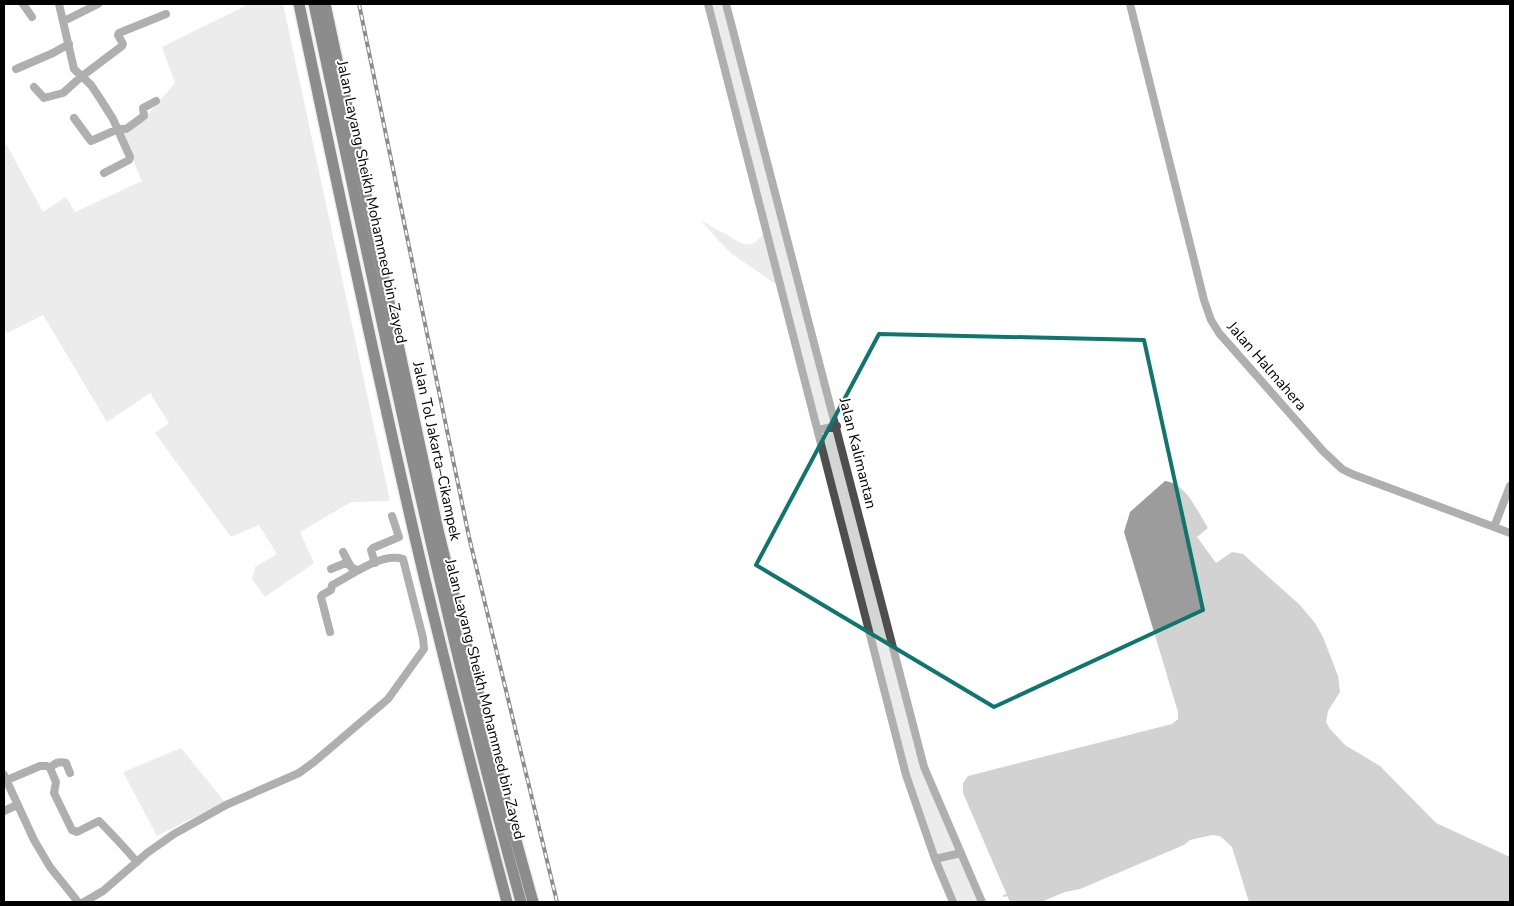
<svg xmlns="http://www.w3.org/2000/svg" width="1514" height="906" font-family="'Nunito Sans',sans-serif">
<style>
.green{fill:#d5d5d5}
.water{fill:#9c9c9c}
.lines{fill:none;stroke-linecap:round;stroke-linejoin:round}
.stream{stroke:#9c9c9c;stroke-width:2}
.highway-casing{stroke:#dbdbdb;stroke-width:14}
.minor{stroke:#4e4e4e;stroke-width:8}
.highway{stroke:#000;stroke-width:11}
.rail-casing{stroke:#000;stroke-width:4}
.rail{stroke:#fff;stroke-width:2;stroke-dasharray:5.5;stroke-linecap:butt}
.marked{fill:none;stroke:#0f766e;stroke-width:4;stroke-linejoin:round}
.labels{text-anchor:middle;stroke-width:4;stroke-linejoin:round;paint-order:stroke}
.street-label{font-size:15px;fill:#000;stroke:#fff}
</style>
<rect width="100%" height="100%" fill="#fff"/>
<path class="green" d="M 245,4 L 283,4 L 390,501 L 351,502 L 300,532 L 314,563 L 265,597 L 252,579 L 255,567 L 277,554 L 259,525 L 231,537 L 155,433 L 169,423 L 150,393 L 107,422 L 43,315 L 7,333 L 4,327 L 4,140 L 43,212 L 66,197 L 75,212 L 142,181 L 122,133 L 149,113 L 175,83 L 162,47 L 245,6 Z
M 708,4 L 726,4 L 924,767 L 982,902 L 953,902 L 906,775 L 780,287 L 732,254 L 716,238 L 701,220 C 709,225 717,230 726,234 C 744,246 751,251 766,231 Z
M 181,748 L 225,802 L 157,836 L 123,772 Z"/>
<path class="water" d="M 1165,481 C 1187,484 1197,511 1208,528 L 1197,537 L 1216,563 L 1232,552 L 1243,554 L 1300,605 L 1315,623 L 1323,637 L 1338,676 L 1340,692 L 1328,711 L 1326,722 L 1330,729 L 1345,745 L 1380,766 L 1436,823 L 1510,857 L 1510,902 L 1249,902 L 1232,847 L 1220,836 L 1212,835 L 1190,840 L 1184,845 L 1080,889 L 1065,892 L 1041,902 L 1010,902 L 963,793 L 963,783 L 968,776 L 1172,724 L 1178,719 L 1178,712 L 1124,532 L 1130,512 Z"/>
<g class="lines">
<path class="stream" d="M 1004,896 L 1007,895"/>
<defs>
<path id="highway" d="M 299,4 C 336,179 373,355 413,529 C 442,654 474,778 507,902
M 314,4 C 378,304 440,606 521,902
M 325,4 L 438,530 L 502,790 L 533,902"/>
</defs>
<use href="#highway" class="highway-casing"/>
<path class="minor" d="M 23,4 L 32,17
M 59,4 L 74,69 L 91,85 L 101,100 L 113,119 L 130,157 L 129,160 L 104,173
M 708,4 L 906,775 L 935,859 L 953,902
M 726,4 L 924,767 L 982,902
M 1130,4 L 1204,300 L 1211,320 L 1219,333 L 1323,451 L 1342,469 L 1352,474 L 1510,533
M 64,21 L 98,4
M 16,69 L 53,53 L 69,44
M 34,87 L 44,98 L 63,93 L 81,77 L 122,46 L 123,44 L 118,35 L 119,33 L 166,14
M 74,118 L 91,141 L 118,129 L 126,129 L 144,116 L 143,108 L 156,101
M 818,430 L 837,426
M 1494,527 L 1510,486
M 343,552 L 351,567 L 357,570
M 375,563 L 371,550 L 373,548 L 399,537 L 392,516
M 331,569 L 348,562
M 50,768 C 55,763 58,761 66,763 L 70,773
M 4,775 L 34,840 L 50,867 L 78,902
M 7,780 L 40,766 L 47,766 L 50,768 L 56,782 L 54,793 L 72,830 L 77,832 L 99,821 C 112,834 124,847 137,862
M 4,811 L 17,805
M 935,859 L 961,853
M 84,902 L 103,891 L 147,853 L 174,834 L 226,805 L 299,773 L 314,762 L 388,699 L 424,649 L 423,638 L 403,559 C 381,552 351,576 332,585 L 331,590 L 322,595 L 321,597 L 330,632"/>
<use href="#highway" class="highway"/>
<defs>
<path id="rail" d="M 359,4 L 469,537 L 557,902"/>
</defs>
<use href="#rail" class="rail-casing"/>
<use href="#rail" class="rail"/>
</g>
<path d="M0 0H1514V906H0ZM 879,334 L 1144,340 L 1203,610 L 994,707 L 756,565 Z" fill="#fff" fill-opacity=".55" fill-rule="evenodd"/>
<path class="marked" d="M 879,334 L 1144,340 L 1203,610 L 994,707 L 756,565 Z"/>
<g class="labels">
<g class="street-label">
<text transform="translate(372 202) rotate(78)" y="5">Jalan Layang Sheikh Mohammed bin Zayed</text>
<text transform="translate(1267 366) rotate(49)" y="5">Jalan Halmahera</text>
<text transform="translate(437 451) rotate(78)" y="5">Jalan Tol Jakarta–Cikampek</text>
<text transform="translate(858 453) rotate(76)" y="5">Jalan Kalimantan</text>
<text transform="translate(485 699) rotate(76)" y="5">Jalan Layang Sheikh Mohammed bin Zayed</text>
</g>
</g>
<rect width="1514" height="906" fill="none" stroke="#000000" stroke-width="10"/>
</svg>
